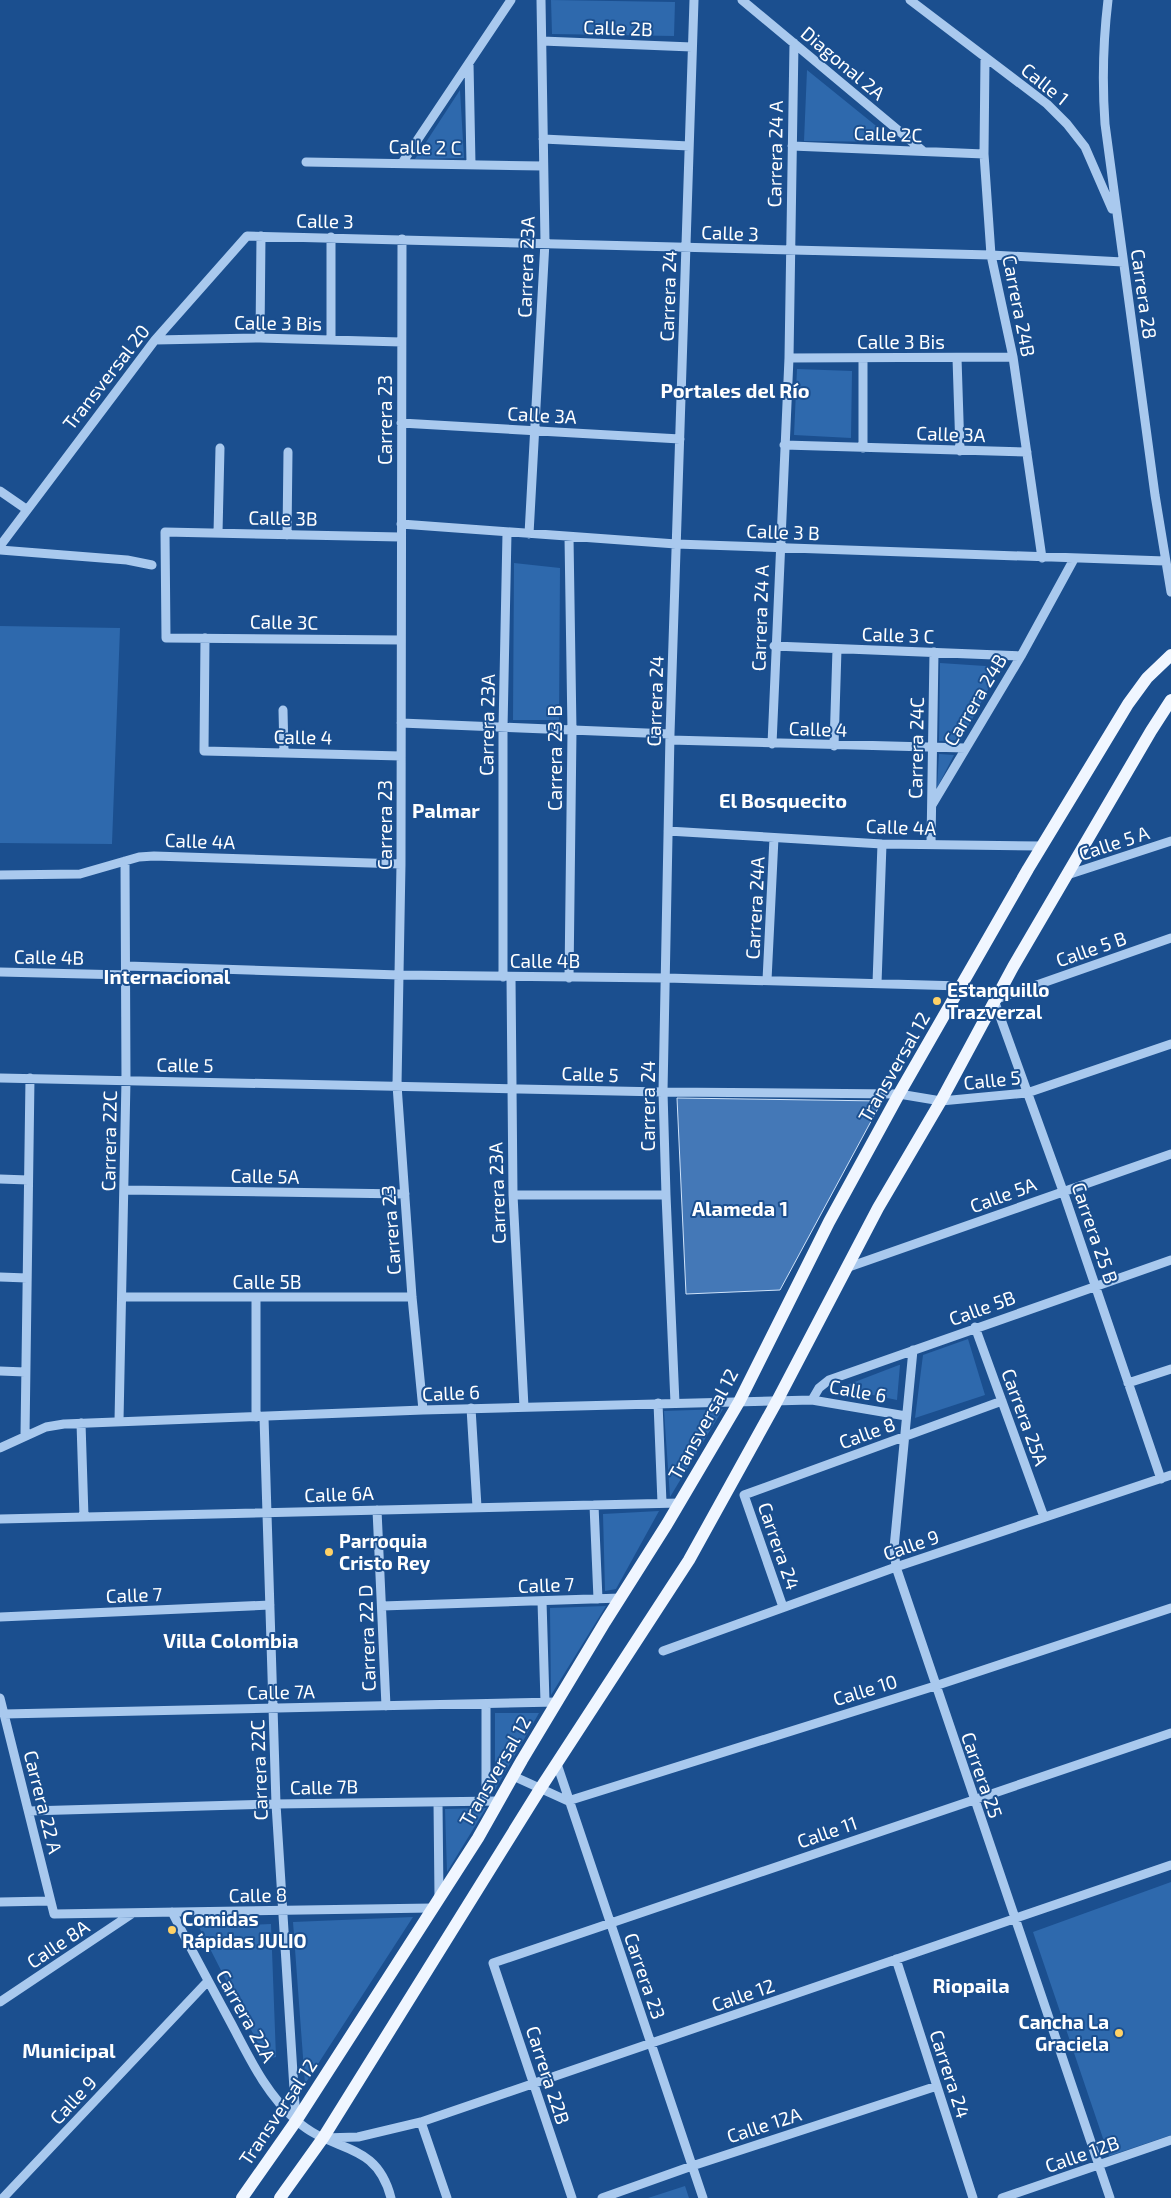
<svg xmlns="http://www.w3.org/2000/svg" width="1171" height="2198" font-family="'Exo 2',sans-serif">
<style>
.green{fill:#2e69ad}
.building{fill:#4478b7;stroke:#cfe3fa}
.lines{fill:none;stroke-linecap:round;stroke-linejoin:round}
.minor{stroke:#a9c9ee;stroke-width:9}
.major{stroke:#f0f6ff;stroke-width:12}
.poi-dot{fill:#ffd166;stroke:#1b4f8f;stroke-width:2}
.labels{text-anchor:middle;stroke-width:4;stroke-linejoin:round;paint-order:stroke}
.street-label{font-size:19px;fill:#fff;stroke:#1b4f8f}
.poi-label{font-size:19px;font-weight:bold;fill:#fff;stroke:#1b4f8f;text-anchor:start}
.neighbourhood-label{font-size:20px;font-weight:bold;fill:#fff;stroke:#1b4f8f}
</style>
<rect width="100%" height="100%" fill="#1b4f8f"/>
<path class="green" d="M 551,0 L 675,2 L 674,36 L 552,34 Z
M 807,70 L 896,142 L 804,141 Z
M 460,90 L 464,158 L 415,159 Z
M 797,369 L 852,371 L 851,438 L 794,435 Z
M 514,563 L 560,568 L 559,720 L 513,720 Z
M 0,626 L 120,628 L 112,844 L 0,843 Z
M 940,663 L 1000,667 L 961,740 L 939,741 Z
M 939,754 L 954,755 L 937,788 Z
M 968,1339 L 985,1395 L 915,1418 L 923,1355 Z
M 900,1365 L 897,1400 L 839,1388 L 899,1365 Z
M 723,1409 L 670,1497 L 664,1411 Z
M 659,1511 L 616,1589 L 605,1591 L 603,1514 Z
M 606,1606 L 551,1695 L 550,1608 Z
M 495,1713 L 539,1713 L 495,1790 Z
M 486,1808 L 447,1872 L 445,1809 Z
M 1171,1882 L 1171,2135 L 1109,2156 L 1033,1932 Z
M 413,1917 L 305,2084 L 293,1922 Z
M 271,1924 L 276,2057 L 266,2059 L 199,1927 Z
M 685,2186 L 689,2198 L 648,2198 Z"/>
<path class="building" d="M 677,1098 L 882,1101 L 780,1290 L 686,1294 Z"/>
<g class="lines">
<path class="minor" d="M 742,0 L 923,151
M 910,0 L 1047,104 L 1067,124 L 1085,147 L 1112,209
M 1108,0 C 1103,42 1102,82 1105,124 L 1155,495 L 1171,592
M 542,41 L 692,47
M 985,58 L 984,154 L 991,255 L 1013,357 L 1042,558
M 469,63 L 471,164
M 543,139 L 689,146
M 792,146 L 984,154
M 306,162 L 543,166
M 402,163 L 511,0
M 331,237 L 331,340
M 402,239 L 401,864 L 397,1085 L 412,1297 L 423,1410
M 260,338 L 261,236
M 155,340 L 260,338 L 401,342
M 789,358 L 1013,357
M 863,358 L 863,448
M 957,358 L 960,451
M 401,423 L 680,439
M 784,445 L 1027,452
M 0,491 L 26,509
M 401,524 L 676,544 L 1165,561
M 218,533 L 220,448
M 529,534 L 545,242 L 541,0
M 287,535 L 288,452
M 400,537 L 165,532 L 166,638 L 401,640
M 569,537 L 572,731 L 569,978
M 0,546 L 155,340 L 247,236 L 991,255 L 1123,262
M 0,550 L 127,560 L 152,565
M 205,638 L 204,751 L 401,756
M 774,646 L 1021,656
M 283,710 L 284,753
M 401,723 L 670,734
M 670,740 L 965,748
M 772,744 L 789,358 L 794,43
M 834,746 L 837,649
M 932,805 L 1021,656 L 1074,559
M 668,831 L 882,844 L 1042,846
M 931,844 L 934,652
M 0,875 L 80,874 L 139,857 L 154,856 L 401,864
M 1067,875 L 1171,841
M 127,966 L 399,975 L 666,978 L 962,986
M 0,972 L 127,975
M 503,977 L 503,728 L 507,533
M 511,977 L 513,1195 L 524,1407
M 767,980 L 774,838
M 877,983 L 882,844
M 0,1078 L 663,1092 L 899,1094 L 941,1101 L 1027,1093 L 1171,1044
M 0,1179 L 28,1180
M 125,1190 L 405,1194
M 513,1195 L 666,1195
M 846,1268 L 1171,1154
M 0,1277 L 27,1278
M 123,1297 L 412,1297
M 256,1299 L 256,1417
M 975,1327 L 1044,1517
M 913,1350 L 894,1548 L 896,1567 L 1110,2198
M 0,1371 L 25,1372
M 1128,1383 L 1171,1369
M 812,1400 L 819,1388 L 829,1380 L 1171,1260
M 658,1403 L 662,1503
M 675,1403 L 666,1195 L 663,1092 L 670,734 L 694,0
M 471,1408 L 477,1507
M 264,1417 L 276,1804 L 296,2121
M 119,1421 L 126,1080 L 125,861
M 81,1423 L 84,1517
M 25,1435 L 30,1078
M 0,1448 L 46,1427 L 64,1424 L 423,1410 L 812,1400 L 906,1416
M 1161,1479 L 1063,1191 L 994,1000 L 1171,938
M 594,1505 L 598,1599
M 377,1510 L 386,1706
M 0,1519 L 680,1503
M 542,1601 L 545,1702
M 382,1606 L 621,1598
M 783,1607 L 744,1495 L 1002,1401
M 0,1617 L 270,1605
M 663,1651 L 896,1567 L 1171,1475
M 0,1698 L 54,1914 L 432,1908
M 4,1714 L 558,1702
M 557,1764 L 703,2198
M 513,1776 L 568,1801 L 935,1686 L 1171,1608
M 486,1801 L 486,1704
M 438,1802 L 439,1898
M 29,1811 L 276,1804 L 499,1801
M 0,1902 L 50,1901
M 172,1912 C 191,1949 211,1986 231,2023 C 249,2057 266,2094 296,2120 C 332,2154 376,2139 391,2198
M 896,1959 L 973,2198
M 0,2002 L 133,1913
M 421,2122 L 447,2198
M 323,2138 L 358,2137 L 421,2122 L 1171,1865
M 3,2198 L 208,1981
M 572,2198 L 493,1963 L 1171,1733
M 602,2198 L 692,2166 L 937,2086
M 1002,2198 L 1171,2140"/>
<path class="major" d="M 242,2198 L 296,2121 L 478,1838 L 522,1760 L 605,1622 L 667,1524 L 739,1402 L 829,1222 L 899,1094 L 1028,869 L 1128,704 L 1147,678 L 1171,655
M 280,2198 L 323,2138 L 540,1789 L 689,1560 L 777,1401 L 878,1208 L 942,1099 L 1013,967 L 1151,731 L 1171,700"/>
</g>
<g class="poi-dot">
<circle cx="937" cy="1001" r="5"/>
<circle cx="329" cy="1552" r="5"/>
<circle cx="172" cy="1930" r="5"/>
<circle cx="1119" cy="2033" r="5"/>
</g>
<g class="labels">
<g class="street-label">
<text transform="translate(618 28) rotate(2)" y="7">Calle 2B</text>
<text transform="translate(843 63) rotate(40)" y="7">Diagonal 2A</text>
<text transform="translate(1045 84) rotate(39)" y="7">Calle 1</text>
<text transform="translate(888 134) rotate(2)" y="7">Calle 2C</text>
<text transform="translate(425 147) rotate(1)" y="7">Calle 2 C</text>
<text transform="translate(775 154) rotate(-89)" y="7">Carrera 24 A</text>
<text transform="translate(325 221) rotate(1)" y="7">Calle 3</text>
<text transform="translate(730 233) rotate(2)" y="7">Calle 3</text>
<text transform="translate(526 267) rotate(-88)" y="7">Carrera 23A</text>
<text transform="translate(1144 294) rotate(82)" y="7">Carrera 28</text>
<text transform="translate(668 296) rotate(-88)" y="7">Carrera 24</text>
<text transform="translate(1019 306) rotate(79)" y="7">Carrera 24B</text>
<text transform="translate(278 323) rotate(1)" y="7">Calle 3 Bis</text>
<text x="901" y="349">Calle 3 Bis</text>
<text transform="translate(106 377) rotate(-52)" y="7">Transversal 20</text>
<text transform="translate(542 415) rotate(3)" y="7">Calle 3A</text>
<text transform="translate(385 420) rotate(-90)" y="7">Carrera 23</text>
<text transform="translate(951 434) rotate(2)" y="7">Calle 3A</text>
<text transform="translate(283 518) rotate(1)" y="7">Calle 3B</text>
<text transform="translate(783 532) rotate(2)" y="7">Calle 3 B</text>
<text transform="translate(760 618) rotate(-88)" y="7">Carrera 24 A</text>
<text transform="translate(284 622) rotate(1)" y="7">Calle 3C</text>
<text transform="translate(898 635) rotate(2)" y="7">Calle 3 C</text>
<text transform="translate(975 700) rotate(-59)" y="7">Carrera 24B</text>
<text transform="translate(655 701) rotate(-88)" y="7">Carrera 24</text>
<text transform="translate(487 725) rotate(-89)" y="7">Carrera 23A</text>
<text transform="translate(818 729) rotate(2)" y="7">Calle 4</text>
<text transform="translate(303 737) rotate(1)" y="7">Calle 4</text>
<text transform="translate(916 748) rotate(-89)" y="7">Carrera 24C</text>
<text transform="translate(555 758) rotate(-90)" y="7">Carrera 23 B</text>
<text transform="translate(385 825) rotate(-90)" y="7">Carrera 23</text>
<text transform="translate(901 827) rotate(2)" y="7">Calle 4A</text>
<text transform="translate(200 841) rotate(2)" y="7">Calle 4A</text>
<text transform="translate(1114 843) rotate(-18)" y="7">Calle 5 A</text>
<text transform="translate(755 908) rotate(-87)" y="7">Carrera 24A</text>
<text transform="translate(1091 949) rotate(-19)" y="7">Calle 5 B</text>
<text transform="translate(49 957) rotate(1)" y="7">Calle 4B</text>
<text x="545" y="968">Calle 4B</text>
<text transform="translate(185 1065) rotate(1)" y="7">Calle 5</text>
<text transform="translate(894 1067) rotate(-60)" y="7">Transversal 12</text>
<text transform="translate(590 1074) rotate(2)" y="7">Calle 5</text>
<text transform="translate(992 1080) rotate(-6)" y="7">Calle 5</text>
<text transform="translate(648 1106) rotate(-90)" y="7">Carrera 24</text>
<text transform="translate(109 1141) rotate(-89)" y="7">Carrera 22C</text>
<text transform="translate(265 1176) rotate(1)" y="7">Calle 5A</text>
<text transform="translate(497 1193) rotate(-92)" y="7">Carrera 23A</text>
<text transform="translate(1003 1195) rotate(-20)" y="7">Calle 5A</text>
<text transform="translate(391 1230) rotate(-94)" y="7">Carrera 23</text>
<text transform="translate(1095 1233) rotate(71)" y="7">Carrera 25 B</text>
<text x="267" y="1289">Calle 5B</text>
<text transform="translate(982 1308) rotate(-20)" y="7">Calle 5B</text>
<text transform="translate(858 1391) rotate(10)" y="7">Calle 6</text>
<text transform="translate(451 1393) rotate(-2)" y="7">Calle 6</text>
<text transform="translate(1025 1417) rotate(70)" y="7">Carrera 25A</text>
<text transform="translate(703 1424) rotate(-61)" y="7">Transversal 12</text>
<text transform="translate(867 1433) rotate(-20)" y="7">Calle 8</text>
<text transform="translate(339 1494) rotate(-2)" y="7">Calle 6A</text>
<text transform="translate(911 1545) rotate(-19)" y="7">Calle 9</text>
<text transform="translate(779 1546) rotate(71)" y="7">Carrera 24</text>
<text transform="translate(546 1585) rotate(-2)" y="7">Calle 7</text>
<text transform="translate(134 1595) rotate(-2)" y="7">Calle 7</text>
<text transform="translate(367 1638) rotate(-92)" y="7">Carrera 22 D</text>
<text transform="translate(865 1690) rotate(-17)" y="7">Calle 10</text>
<text transform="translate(281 1692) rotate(-1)" y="7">Calle 7A</text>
<text transform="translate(259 1770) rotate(-92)" y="7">Carrera 22C</text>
<text transform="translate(495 1771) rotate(-60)" y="7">Transversal 12</text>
<text transform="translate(982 1775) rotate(71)" y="7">Carrera 25</text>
<text transform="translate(324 1787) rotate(-1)" y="7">Calle 7B</text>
<text transform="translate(43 1802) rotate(76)" y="7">Carrera 22 A</text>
<text transform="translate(827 1832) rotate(-19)" y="7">Calle 11</text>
<text transform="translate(258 1895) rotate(-1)" y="7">Calle 8</text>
<text transform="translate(58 1944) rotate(-34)" y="7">Calle 8A</text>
<text transform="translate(645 1976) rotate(71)" y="7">Carrera 23</text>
<text transform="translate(743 1995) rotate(-19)" y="7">Calle 12</text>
<text transform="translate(246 2016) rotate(61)" y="7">Carrera 22A</text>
<text transform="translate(950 2074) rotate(72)" y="7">Carrera 24</text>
<text transform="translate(548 2075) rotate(72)" y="7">Carrera 22B</text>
<text transform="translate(73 2100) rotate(-47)" y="7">Calle 9</text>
<text transform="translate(278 2112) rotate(-56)" y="7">Transversal 12</text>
<text transform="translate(764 2125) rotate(-18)" y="7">Calle 12A</text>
<text transform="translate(1082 2154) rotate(-19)" y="7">Calle 12B</text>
</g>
<g class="poi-label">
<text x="947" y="997">Estanquillo<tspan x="947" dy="22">Trazverzal</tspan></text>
<text x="339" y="1548">Parroquia<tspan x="339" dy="22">Cristo Rey</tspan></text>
<text x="182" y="1926">Comidas<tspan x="182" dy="22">Rápidas JULIO</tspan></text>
<text x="1109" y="2029" text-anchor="end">Cancha La<tspan x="1109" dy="22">Graciela</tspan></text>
</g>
<g class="neighbourhood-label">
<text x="735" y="398">Portales del Río</text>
<text x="783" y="808">El Bosquecito</text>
<text x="446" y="818">Palmar</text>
<text x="167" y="984">Internacional</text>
<text x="740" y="1216">Alameda 1</text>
<text x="231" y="1648">Villa Colombia</text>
<text x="971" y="1993">Riopaila</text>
<text x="69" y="2058">Municipal</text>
</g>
</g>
</svg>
